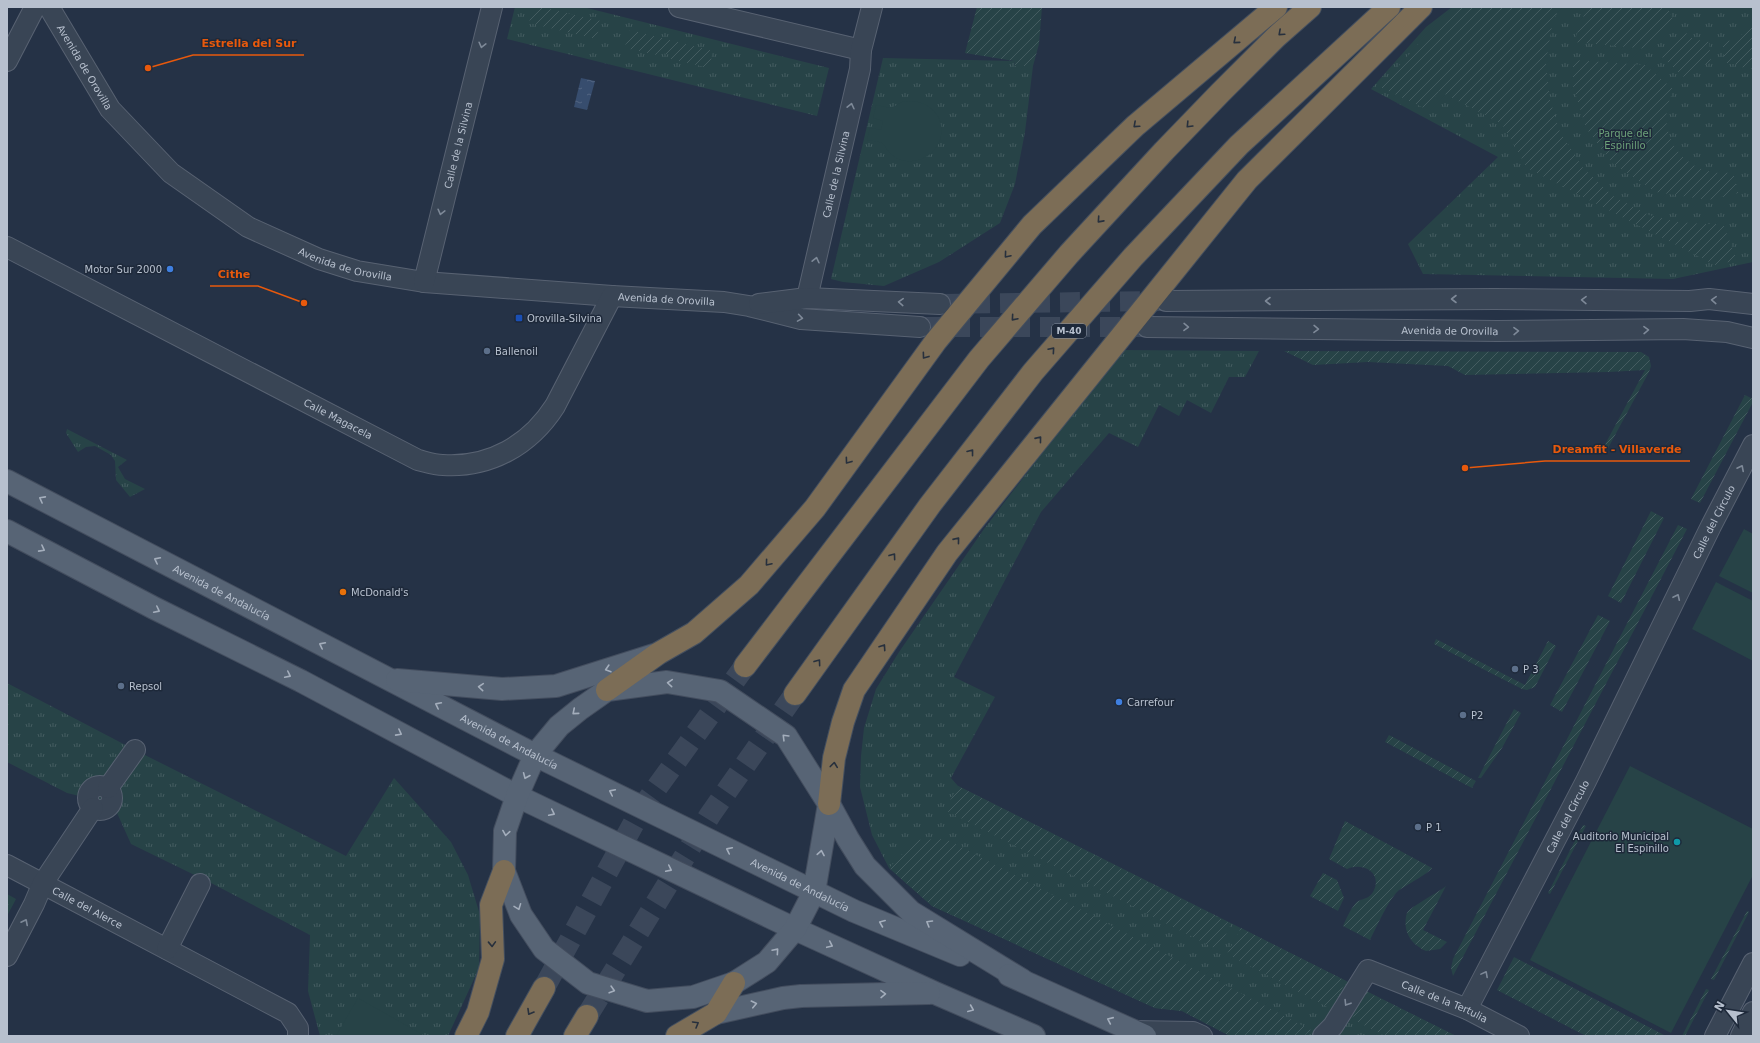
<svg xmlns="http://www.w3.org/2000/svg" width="1760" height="1043" font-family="'DejaVu Sans',sans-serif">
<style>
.grass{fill:url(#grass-tufts)}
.garden{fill:url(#garden-furrows)}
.pitch{fill:#274347}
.water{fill:url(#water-ripples)}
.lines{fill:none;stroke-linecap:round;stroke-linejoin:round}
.street-tunnel{stroke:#3b475a;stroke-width:20;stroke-dasharray:20 10;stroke-linecap:butt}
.highway-tunnel{stroke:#3b475a;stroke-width:22;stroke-dasharray:22 11;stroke-linecap:butt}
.street-casing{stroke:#586272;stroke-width:22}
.primary-casing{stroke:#434d5e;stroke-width:24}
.highway-casing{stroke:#444f5f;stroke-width:24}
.street{stroke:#394555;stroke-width:20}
.primary{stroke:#576475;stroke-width:22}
.highway{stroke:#7c6d56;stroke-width:22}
.oneway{stroke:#27303d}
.oneway2{stroke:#7e8998}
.oneway3{stroke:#a4aebc}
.shop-dot{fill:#3f7fe0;stroke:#1e293a;stroke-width:1.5}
.transit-dot{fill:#1a4fb4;stroke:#1e293a;stroke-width:1.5}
.service-dot{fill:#5c6f8a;stroke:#1e293a;stroke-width:1.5}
.food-dot{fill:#e8710a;stroke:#1e293a;stroke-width:1.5}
.culture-dot{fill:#0f9aa8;stroke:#1e293a;stroke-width:1.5}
.labels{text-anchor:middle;stroke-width:3;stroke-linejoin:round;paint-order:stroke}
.shield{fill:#1e293a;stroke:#8993a2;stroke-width:1}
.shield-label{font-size:9px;font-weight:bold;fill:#b7c0ce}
.street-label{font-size:10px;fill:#b7c0ce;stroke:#1e293a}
.park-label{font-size:10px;fill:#6ca179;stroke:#1e293a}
.poi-label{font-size:10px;fill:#b7c0ce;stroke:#1e293a;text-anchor:start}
.leader{fill:none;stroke:#e8590c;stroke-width:1.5}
.callout-dot{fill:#e8590c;stroke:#1e293a;stroke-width:1.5}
.callout-label{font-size:11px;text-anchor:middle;font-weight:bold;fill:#e8590c;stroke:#1e293a;stroke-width:3;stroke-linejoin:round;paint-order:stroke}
</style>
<defs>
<pattern id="grass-tufts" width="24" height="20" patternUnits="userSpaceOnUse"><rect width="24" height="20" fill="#274347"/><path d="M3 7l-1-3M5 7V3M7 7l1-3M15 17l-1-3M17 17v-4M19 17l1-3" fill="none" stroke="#445c60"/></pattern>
<pattern id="garden-furrows" width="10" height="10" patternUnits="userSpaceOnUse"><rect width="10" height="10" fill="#274347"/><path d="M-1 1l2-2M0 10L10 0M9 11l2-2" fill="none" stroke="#445c60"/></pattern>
<pattern id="water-ripples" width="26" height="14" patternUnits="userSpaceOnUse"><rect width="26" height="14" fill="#374d6e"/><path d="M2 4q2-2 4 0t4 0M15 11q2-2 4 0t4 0" fill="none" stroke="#526582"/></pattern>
</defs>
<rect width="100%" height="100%" fill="#253246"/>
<path class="grass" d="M 515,7 L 583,7 L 829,68 L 817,116 L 507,39 Z
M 1452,7 L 1753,7 L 1753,262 L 1673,279 L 1423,274 L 1408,244 L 1498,157 L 1371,89 L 1426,27 Z
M 883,58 L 1014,61 L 1015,66 L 1033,66 L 1025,132 L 1015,184 L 1000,223 L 939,262 L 884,286 L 843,282 L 831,279 Z
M 1121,350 L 1259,351 L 1245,377 L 1229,377 L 1211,413 L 1187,400 L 1179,416 L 1159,405 L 1138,447 L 1109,433 L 1041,512 L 954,677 L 995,697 L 951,778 L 958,786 L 1456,1036 L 1230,1036 L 1182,1011 L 1155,1008 L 932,906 L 889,868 L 872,835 L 860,787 L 861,756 L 864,728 L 876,689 L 899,652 L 984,529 Z
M 67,429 L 127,460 L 118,467 L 125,479 L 145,489 L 130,497 L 116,480 L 115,461 L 111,455 L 95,446 L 86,447 L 78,452 L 66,433 Z
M 7,683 L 135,750 L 346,856 L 394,778 L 451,842 L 468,875 L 480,915 L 479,968 L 448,1036 L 320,1036 L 308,991 L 310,935 L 213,884 L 131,844 L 113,804 L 67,793 L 7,762 Z
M 7,894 L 16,899 L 7,916 Z"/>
<path class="garden" d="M 533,7 L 541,7 L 601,21 L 596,39 L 529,23 Z
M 977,7 L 1042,7 L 1039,44 L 1033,66 L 1015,66 L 1014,61 L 965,53 Z
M 1462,7 L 1559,7 L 1552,26 L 1548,49 L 1546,64 L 1550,100 L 1560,132 L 1583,168 L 1613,196 L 1649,215 L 1678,222 L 1704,224 L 1723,224 L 1737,260 L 1715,265 L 1527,168 L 1502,124 L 1439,91 L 1428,110 L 1380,87 L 1430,31 Z
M 1587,7 L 1667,7 L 1675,23 L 1648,49 L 1574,42 Z
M 1753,23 L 1753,68 L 1748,70 L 1736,64 L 1729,64 L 1724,61 L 1723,46 L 1725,42 C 1737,39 1746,33 1753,23 Z
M 630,30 L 713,51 L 709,68 L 671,59 L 671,55 L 658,52 L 657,55 L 625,48 Z
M 1686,33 L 1693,39 L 1709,42 L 1711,63 L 1696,67 L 1684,77 L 1662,57 Z
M 1573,60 L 1645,65 L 1674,90 C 1650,132 1686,180 1733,172 L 1738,193 L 1708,200 L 1656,192 L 1612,163 L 1586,128 L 1573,86 Z
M 1284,351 L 1641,352 L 1649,357 L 1651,366 L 1649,372 L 1606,452 L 1602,450 L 1645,370 L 1609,372 L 1465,375 L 1448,366 L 1368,362 L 1313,365 Z
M 1745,395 L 1753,399 L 1753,402 L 1700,503 L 1691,499 Z
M 1651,511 L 1664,518 L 1621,603 L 1608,596 Z
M 1678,525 L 1687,529 L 1453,976 L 1451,968 L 1453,959 Z
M 1598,615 L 1610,621 L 1562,712 L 1550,705 Z
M 1436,639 L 1525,685 L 1548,641 L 1556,646 L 1535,687 L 1527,690 L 1522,689 L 1434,644 Z
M 1514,709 L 1521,713 L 1502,748 L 1481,778 L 1478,778 Z
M 1389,735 L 1476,781 L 1472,788 L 1385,742 Z
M 958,786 L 1231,924 L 1218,950 L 945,810 Z
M 1345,821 L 1432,868 C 1428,874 1406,885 1398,891 C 1389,899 1376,928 1370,940 L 1343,926 C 1346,919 1350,910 1355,904 C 1361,897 1369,901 1374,890 C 1382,872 1362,862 1347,869 L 1329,859 Z
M 1583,825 L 1586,826 L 1550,894 L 1548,893 Z
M 946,839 L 1311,1030 L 1304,1036 L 1230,1036 L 1182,1011 L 1155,1008 L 932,906 L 889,868 L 916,840 Z
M 1323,873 L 1337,880 L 1344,898 L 1338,911 L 1310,896 Z
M 1446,886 L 1423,930 L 1447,942 L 1440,949 L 1426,951 C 1417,947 1410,941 1407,932 C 1405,927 1405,918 1407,913 C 1410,907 1439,892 1446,886 Z
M 1747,911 L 1749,912 L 1714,980 L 1711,979 Z
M 1241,928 L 1346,981 L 1331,1009 L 1227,954 Z
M 1514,957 L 1666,1036 L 1586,1036 L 1497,990 Z
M 1706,989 L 1709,990 L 1685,1036 L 1682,1036 Z
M 1367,992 L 1456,1036 L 1385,1036 L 1352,1019 Z"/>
<path class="pitch" d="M 915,101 C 922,103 928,105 934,111 C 951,130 937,160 912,161 C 905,162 895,159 890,153 C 887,150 885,145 882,143 C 878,141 872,141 867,140 L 870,128 L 881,130 L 883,121 L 873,118 L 876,105 L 891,108 L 902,102 Z
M 1744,529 L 1753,534 L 1753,593 L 1719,576 Z
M 1716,582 L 1753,601 L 1753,661 L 1692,629 Z
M 1630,766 L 1753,829 L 1753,875 L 1671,1033 L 1530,960 Z
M 358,998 L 425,1036 L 336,1036 Z"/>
<path class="water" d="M 581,78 L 595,81 L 587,110 L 574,107 Z"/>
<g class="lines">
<path class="street-tunnel" d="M 940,304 L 1162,301
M 920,327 L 1142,327"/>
<path class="highway-tunnel" d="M 544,988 L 642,808 L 745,666
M 587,1016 L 710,815 L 795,694"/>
<defs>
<g id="street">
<path id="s1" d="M 49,7 L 110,109 L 171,173 L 248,227 L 319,259 L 357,271 L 424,282 L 612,296 L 724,302 L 749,306 L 801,319 L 920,327"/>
<path d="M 679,7 L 861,50"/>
<path d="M 7,61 L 35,7"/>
<path id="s2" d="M 7,247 L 418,460 C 426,462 435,465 443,465 C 490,468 530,445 555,406 L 612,296"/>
<path id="s3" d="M 424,282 L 492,7"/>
<path id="s4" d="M 807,298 L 860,69 L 861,50 L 872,7"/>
<path d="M 1166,301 L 1495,299 L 1690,301 L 1709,299 L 1753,304"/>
<path d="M 759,304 L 807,298 L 940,304"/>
<path id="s5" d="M 1147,327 L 1497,331 L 1683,329 L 1727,332 L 1753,338"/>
<circle cx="100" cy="798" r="12"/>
<path d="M 108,788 L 135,750"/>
<path id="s6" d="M 7,865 L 288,1013 L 298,1028 L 298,1036"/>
<path d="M 167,949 L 200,884"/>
<path d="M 7,956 L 34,904 L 43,883 L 93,808"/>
<path id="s7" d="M 1467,1009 L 1586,781 L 1711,526 L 1753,445"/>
<path d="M 1133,1031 L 1193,1032 L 1202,1036"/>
<path id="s8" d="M 1323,1036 L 1333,1026 L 1368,970 L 1467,1009 L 1519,1036"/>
<path d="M 1715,1036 L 1753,963"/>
<path d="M 1741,1036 L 1753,1012"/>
</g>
<g id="primary">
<path id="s9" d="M 7,481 L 535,755 L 854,911 L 960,955"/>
<path d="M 7,531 L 154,608 L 301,681 L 517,796 L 795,929 L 935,993 L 1034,1036"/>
<path d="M 397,680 L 502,689 L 556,686 L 654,655"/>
<path d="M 829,804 L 814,892 L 795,929 L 767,962 L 734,983 L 693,997 L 647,1001 L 588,983 L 544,949 L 521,915 L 504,871 L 505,831 L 517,796 L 535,755 L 559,726 L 580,709 L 607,690 L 667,682 L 720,691 L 786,736 L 829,804 L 848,839 L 865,866 L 911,912 L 1022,980"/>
<path d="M 1009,975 L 1145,1036"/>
<path d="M 716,1013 L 783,998 L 801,996 L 929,993"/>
</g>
<path id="highway" d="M 745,666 L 979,359 L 1069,254 L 1164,151 L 1220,93 L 1276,37 L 1310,7
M 607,690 L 659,653 L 694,633 L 749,585 L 815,508 L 936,341 L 1032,225 L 1135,126 L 1276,7
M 795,694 L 930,505 L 1033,372 L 1133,257 L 1239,145 L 1389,7
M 829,804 L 834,758 L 843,722 L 854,690 L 947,553 L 1247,180 L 1421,7
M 466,1036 L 478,1012 L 493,959 L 491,905 L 504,871
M 517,1036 L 544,988
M 575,1036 L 587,1016
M 677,1036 L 716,1013 L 734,983"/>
</defs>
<use href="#street" class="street-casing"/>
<use href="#primary" class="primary-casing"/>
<use href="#highway" class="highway-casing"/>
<use href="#street" class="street"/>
<use href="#primary" class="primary"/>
<use href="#highway" class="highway"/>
</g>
<defs><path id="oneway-chevron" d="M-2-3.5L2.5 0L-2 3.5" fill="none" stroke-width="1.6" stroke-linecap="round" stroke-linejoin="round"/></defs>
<g class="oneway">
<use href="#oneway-chevron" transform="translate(1281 33) rotate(138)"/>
<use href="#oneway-chevron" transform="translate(1236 41) rotate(140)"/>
<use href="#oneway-chevron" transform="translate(1136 125) rotate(138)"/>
<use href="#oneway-chevron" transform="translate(1189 125) rotate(134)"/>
<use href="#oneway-chevron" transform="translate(1100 220) rotate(132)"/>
<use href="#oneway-chevron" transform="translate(1007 255) rotate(130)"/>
<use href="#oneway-chevron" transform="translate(1014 318) rotate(131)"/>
<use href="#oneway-chevron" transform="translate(1052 350) rotate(-49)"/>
<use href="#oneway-chevron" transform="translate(925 356) rotate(126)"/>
<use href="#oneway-chevron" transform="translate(1039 439) rotate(-51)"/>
<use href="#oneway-chevron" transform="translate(971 452) rotate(-52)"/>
<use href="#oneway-chevron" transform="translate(848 461) rotate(126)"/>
<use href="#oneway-chevron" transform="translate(957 540) rotate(-51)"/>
<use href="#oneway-chevron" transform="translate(893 556) rotate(-54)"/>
<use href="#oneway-chevron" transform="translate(768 563) rotate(130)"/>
<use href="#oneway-chevron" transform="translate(883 647) rotate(-56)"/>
<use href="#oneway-chevron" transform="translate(818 662) rotate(-54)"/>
<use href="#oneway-chevron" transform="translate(834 765) rotate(-83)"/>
<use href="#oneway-chevron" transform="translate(492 944) rotate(88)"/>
<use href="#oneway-chevron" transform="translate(530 1012) rotate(120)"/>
<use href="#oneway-chevron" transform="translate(696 1024) rotate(-30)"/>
</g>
<g class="oneway2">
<use href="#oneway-chevron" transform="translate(482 45) rotate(104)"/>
<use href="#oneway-chevron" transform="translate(851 106) rotate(-77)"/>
<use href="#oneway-chevron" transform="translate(441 212) rotate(104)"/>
<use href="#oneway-chevron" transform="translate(816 260) rotate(-77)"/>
<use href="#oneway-chevron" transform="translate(1454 299) rotate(180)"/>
<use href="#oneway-chevron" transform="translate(1584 300) rotate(-179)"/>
<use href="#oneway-chevron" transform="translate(1714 300) rotate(-177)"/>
<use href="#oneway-chevron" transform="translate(1268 301) rotate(180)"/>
<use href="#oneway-chevron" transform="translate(901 302) rotate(-177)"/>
<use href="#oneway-chevron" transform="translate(800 318) rotate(9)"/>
<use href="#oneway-chevron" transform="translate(1186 327) rotate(1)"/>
<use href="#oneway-chevron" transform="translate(1316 329) rotate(1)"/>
<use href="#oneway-chevron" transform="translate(1646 330) rotate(-1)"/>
<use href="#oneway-chevron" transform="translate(1516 331) rotate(-1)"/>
<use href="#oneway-chevron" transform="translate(1741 468) rotate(-63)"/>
<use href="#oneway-chevron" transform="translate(1677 597) rotate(-65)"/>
<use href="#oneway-chevron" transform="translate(25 922) rotate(-63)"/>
<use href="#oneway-chevron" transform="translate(1485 974) rotate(-62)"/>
<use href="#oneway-chevron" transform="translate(1347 1003) rotate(122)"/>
</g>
<g class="oneway3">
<use href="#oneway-chevron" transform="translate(42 499) rotate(-152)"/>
<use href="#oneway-chevron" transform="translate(42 549) rotate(28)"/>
<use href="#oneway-chevron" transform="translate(157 560) rotate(-153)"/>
<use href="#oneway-chevron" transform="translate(157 610) rotate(27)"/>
<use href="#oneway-chevron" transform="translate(322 645) rotate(-153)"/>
<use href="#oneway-chevron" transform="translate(608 669) rotate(163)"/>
<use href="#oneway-chevron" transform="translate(288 675) rotate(26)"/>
<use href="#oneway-chevron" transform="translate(670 683) rotate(-175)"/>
<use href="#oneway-chevron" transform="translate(481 687) rotate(-175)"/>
<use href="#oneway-chevron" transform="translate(438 705) rotate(-153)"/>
<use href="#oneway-chevron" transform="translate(575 712) rotate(140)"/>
<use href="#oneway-chevron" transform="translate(399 733) rotate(28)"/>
<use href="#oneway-chevron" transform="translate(785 737) rotate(-135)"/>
<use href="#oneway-chevron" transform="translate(526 776) rotate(113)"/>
<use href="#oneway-chevron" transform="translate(612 792) rotate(-154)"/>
<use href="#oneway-chevron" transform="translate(552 813) rotate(26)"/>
<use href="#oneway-chevron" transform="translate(506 833) rotate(99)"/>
<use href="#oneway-chevron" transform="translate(729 850) rotate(-154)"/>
<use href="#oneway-chevron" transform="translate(821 853) rotate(-80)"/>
<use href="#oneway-chevron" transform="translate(669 869) rotate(26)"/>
<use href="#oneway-chevron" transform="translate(518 907) rotate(69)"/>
<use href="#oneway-chevron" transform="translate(882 923) rotate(-158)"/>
<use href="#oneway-chevron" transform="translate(929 923) rotate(-149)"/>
<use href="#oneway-chevron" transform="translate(830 945) rotate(25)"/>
<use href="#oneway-chevron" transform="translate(776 951) rotate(-49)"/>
<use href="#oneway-chevron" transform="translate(612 990) rotate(16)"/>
<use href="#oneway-chevron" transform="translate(883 994) rotate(-1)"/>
<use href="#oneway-chevron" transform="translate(754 1004) rotate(-13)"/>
<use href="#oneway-chevron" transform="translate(971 1009) rotate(23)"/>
<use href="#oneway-chevron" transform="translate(1110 1020) rotate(-156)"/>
</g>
<g class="shop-dot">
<circle cx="170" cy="269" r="4"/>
<circle cx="1119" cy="702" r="4"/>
</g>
<rect class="transit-dot" x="515" y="314" width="8" height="8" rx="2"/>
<g class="service-dot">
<circle cx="487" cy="351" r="4"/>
<circle cx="1515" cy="669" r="4"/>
<circle cx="121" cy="686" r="4"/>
<circle cx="1463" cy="715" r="4"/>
<circle cx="1418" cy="827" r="4"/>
</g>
<circle class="food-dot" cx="343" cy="592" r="4"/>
<circle class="culture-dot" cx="1677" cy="842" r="4"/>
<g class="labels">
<rect class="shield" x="1052" y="324" width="34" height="14" rx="3"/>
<g class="shield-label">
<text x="1069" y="334">M-40</text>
</g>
<g class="street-label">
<text dy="4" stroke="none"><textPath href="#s1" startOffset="70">Avenida de Orovilla</textPath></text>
<text dy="4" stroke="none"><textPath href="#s3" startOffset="141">Calle de la Silvina</textPath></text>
<text dy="4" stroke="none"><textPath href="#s4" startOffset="127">Calle de la Silvina</textPath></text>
<text dy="4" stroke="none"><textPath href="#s1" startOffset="406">Avenida de Orovilla</textPath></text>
<text dy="4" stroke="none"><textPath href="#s1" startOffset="730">Avenida de Orovilla</textPath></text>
<text dy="4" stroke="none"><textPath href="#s5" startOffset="303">Avenida de Orovilla</textPath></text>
<text dy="4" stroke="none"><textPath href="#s2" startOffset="373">Calle Magacela</textPath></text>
<text dy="4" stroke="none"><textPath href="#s7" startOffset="546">Calle del Círculo</textPath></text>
<text dy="4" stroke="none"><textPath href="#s9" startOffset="242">Avenida de Andalucía</textPath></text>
<text dy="4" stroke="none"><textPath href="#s9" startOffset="566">Avenida de Andalucía</textPath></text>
<text dy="4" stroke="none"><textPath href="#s7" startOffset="217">Calle del Círculo</textPath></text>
<text dy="4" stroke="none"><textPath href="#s9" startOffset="890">Avenida de Andalucía</textPath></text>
<text dy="4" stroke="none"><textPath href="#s6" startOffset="91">Calle del Alerce</textPath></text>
<text dy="4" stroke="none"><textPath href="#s8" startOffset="163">Calle de la Tertulia</textPath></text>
</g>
<g class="park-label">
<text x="1625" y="137">Parque del<tspan x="1625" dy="12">Espinillo</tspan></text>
</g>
<g class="poi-label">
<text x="162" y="273" text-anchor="end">Motor Sur 2000</text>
<text x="527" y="322">Orovilla-Silvina</text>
<text x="495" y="355">Ballenoil</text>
<text x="351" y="596">McDonald's</text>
<text x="1523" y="673">P 3</text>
<text x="129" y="690">Repsol</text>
<text x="1127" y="706">Carrefour</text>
<text x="1471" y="719">P2</text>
<text x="1426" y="831">P 1</text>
<text x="1669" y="840" text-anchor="end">Auditorio Municipal<tspan x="1669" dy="12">El Espinillo</tspan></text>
</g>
</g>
<path class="leader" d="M148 68L193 55H304M304 303L258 286H210M1465 468L1545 461H1690"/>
<g class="callout-dot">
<circle cx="148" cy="68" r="4"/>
<circle cx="304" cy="303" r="4"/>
<circle cx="1465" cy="468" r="4"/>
</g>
<g class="callout-label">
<text x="249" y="47">Estrella del Sur</text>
<text x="234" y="278">Cithe</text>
<text x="1617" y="453">Dreamfit - Villaverde</text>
</g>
<rect width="1760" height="1043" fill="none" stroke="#b7c0ce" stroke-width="16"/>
<g transform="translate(1728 1011) rotate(300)" stroke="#1e293a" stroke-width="3" paint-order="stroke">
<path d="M0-3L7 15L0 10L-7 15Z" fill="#b7c0ce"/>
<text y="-6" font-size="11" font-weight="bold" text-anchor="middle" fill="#b7c0ce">N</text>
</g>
</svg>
